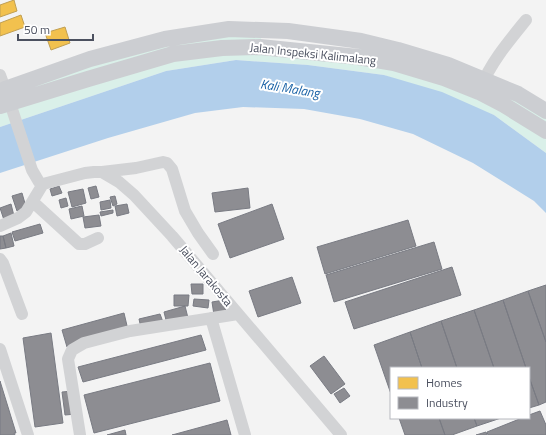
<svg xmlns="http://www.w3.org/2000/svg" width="546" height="435" font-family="'Titillium Web',sans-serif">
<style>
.green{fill:#daf0e9}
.water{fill:#b2cfeb}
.homes{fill:#f2c14e;stroke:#c09f53}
.industry{fill:#8d8d92;stroke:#797b83}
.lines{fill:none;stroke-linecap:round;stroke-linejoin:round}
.minor{stroke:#d2d3d5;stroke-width:12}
.major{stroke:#ccced2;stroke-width:16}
.labels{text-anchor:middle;stroke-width:4;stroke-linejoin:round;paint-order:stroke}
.street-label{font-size:12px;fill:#4b505f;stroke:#fff}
.water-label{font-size:13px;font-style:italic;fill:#1760a5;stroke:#fff}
</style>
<rect width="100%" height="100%" fill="#f3f3f3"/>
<path class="green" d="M 262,31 L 260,47 L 358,56 L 361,41 L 546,111 L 546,153 L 494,115 L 384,75 L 308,65 L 236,60 L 166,71 L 0,127 L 0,91 L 90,59 Z"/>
<path class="water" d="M 236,60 L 308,65 L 384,75 L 442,92 L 494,115 L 546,153 L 546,213 L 534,201 L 473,163 L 413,134 L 360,119 L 304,109 L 243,107 L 195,113 L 108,138 L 0,173 L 0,127 L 166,71 Z"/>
<path class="homes" d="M 14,0 L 17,11 L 0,17 L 0,5 Z
M 21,15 L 25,27 L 0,36 L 0,23 Z
M 65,27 L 70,43 L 51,50 L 45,33 Z"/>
<path class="industry" d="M 59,186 L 62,193 L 52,196 L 50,189 Z
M 96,186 L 99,197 L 91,199 L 88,188 Z
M 248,188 L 250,208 L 215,212 L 212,193 Z
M 83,189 L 86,203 L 72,207 L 68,192 Z
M 22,193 L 26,207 L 17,211 L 12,196 Z
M 115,196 L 117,204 L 113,206 L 110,197 Z
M 66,198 L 68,206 L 61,208 L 59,200 Z
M 110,200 L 111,208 L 101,210 L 100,202 Z
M 11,204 L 14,216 L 4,220 L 0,208 Z
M 127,204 L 129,213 L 117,216 L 115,206 Z
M 272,204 L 284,239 L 230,258 L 218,224 Z
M 82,206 L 84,216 L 71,219 L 69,209 Z
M 113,210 L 113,213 L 101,216 L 100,212 Z
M 99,215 L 101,226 L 85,228 L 83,217 Z
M 408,220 L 416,246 L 325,274 L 317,247 Z
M 40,224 L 43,233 L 15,241 L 12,232 Z
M 11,233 L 14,246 L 6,248 L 3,236 Z
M 0,236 L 3,236 L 6,248 L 0,249 Z
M 434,242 L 442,269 L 334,302 L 326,275 Z
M 452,267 L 461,295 L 354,329 L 345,302 Z
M 292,277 L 301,303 L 258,317 L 249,291 Z
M 191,284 L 203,284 L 203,294 L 192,294 Z
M 546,285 L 546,342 L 528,291 Z
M 528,291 L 546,342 L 546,402 L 539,405 L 529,377 L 529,368 L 526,368 L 503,300 Z
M 174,295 L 189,295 L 188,306 L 174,306 Z
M 194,299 L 209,300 L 208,308 L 193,306 Z
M 224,300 L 226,313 L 214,315 L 212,302 Z
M 503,300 L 526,368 L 494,368 L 474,310 Z
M 185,306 L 188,318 L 167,324 L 164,312 Z
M 474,310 L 494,368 L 457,368 L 441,321 Z
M 124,313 L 128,330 L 67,347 L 62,330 Z
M 160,314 L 163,322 L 141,328 L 139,319 Z
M 441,321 L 457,368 L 422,368 L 410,332 Z
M 410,332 L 422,368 L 391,368 L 391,394 L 374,345 Z
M 51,333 L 63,423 L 35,427 L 23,338 Z
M 201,335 L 206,350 L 83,382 L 78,367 Z
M 324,356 L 345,384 L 331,394 L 310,366 Z
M 210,363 L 220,401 L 94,433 L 84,395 Z
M 529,377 L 539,405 L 529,408 Z
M 0,381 L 16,433 L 14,433 L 15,435 L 0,435 Z
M 344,388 L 350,396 L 340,403 L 334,394 Z
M 73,391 L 76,414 L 65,415 L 62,392 Z
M 540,411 L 546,425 L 546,435 L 488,435 L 487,432 L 522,418 L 529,418 L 529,415 Z
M 399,418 L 439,418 L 445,435 L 405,435 Z
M 439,418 L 474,418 L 477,426 L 452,435 L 445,435 Z
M 474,418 L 501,418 L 477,426 Z
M 227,420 L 231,435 L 172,435 Z
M 125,430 L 126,435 L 107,435 Z
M 486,432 L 487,435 L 476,435 Z"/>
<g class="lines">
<path class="minor" d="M 0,75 L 10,103 L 32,170 L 39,182 L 43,184
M 481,87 C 491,62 509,41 526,20
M 102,172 L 136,168 L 163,162 L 167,163 L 172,169 L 185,211 L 198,233 L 213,254
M 43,184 L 85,173 L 94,172 L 102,172 L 119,182 L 134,195 L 172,236 L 341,435
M 33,202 L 79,244 L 85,244 L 98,238
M 0,226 L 18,218 L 26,212 L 43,184
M 0,259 L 3,263 L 22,314
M 211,318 L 245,435
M 0,349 L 28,435
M 80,435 L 68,359 L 72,350 L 84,343 L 130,331 L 238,314"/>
<path class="major" d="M 0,95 L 5,89 L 90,59 L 165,39 L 229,29 L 288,31 L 361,41 L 398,50 L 448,65 L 518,94 L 546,111
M 0,106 L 88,79 L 173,54 L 222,48 L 260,47 L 358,57 L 394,63 L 444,78 L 479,92 L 504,105 L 546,131"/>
</g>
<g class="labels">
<g class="street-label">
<text transform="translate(313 54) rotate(6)" y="4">Jalan Inspeksi Kalimalang</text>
<text transform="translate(206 276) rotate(50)" y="4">Jalan Jarakosta</text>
</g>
<g class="water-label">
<text transform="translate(290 88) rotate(9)" y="5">Kali Malang</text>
</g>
</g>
<rect x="390" y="367" width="140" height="52" fill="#ffffff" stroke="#b7b9bf"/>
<rect x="398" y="377" width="20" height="12" fill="#f2c14e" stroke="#b7b9bf"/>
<text x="426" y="387" font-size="12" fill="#4b505f">Homes</text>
<rect x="398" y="397" width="20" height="12" fill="#8d8d92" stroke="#b7b9bf"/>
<text x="426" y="407" font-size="12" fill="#4b505f">Industry</text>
<path d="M18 34v6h75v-6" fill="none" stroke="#4b505f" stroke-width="2"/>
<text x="24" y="34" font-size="12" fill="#4b505f" stroke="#ffffff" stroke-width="3" paint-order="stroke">50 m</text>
</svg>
